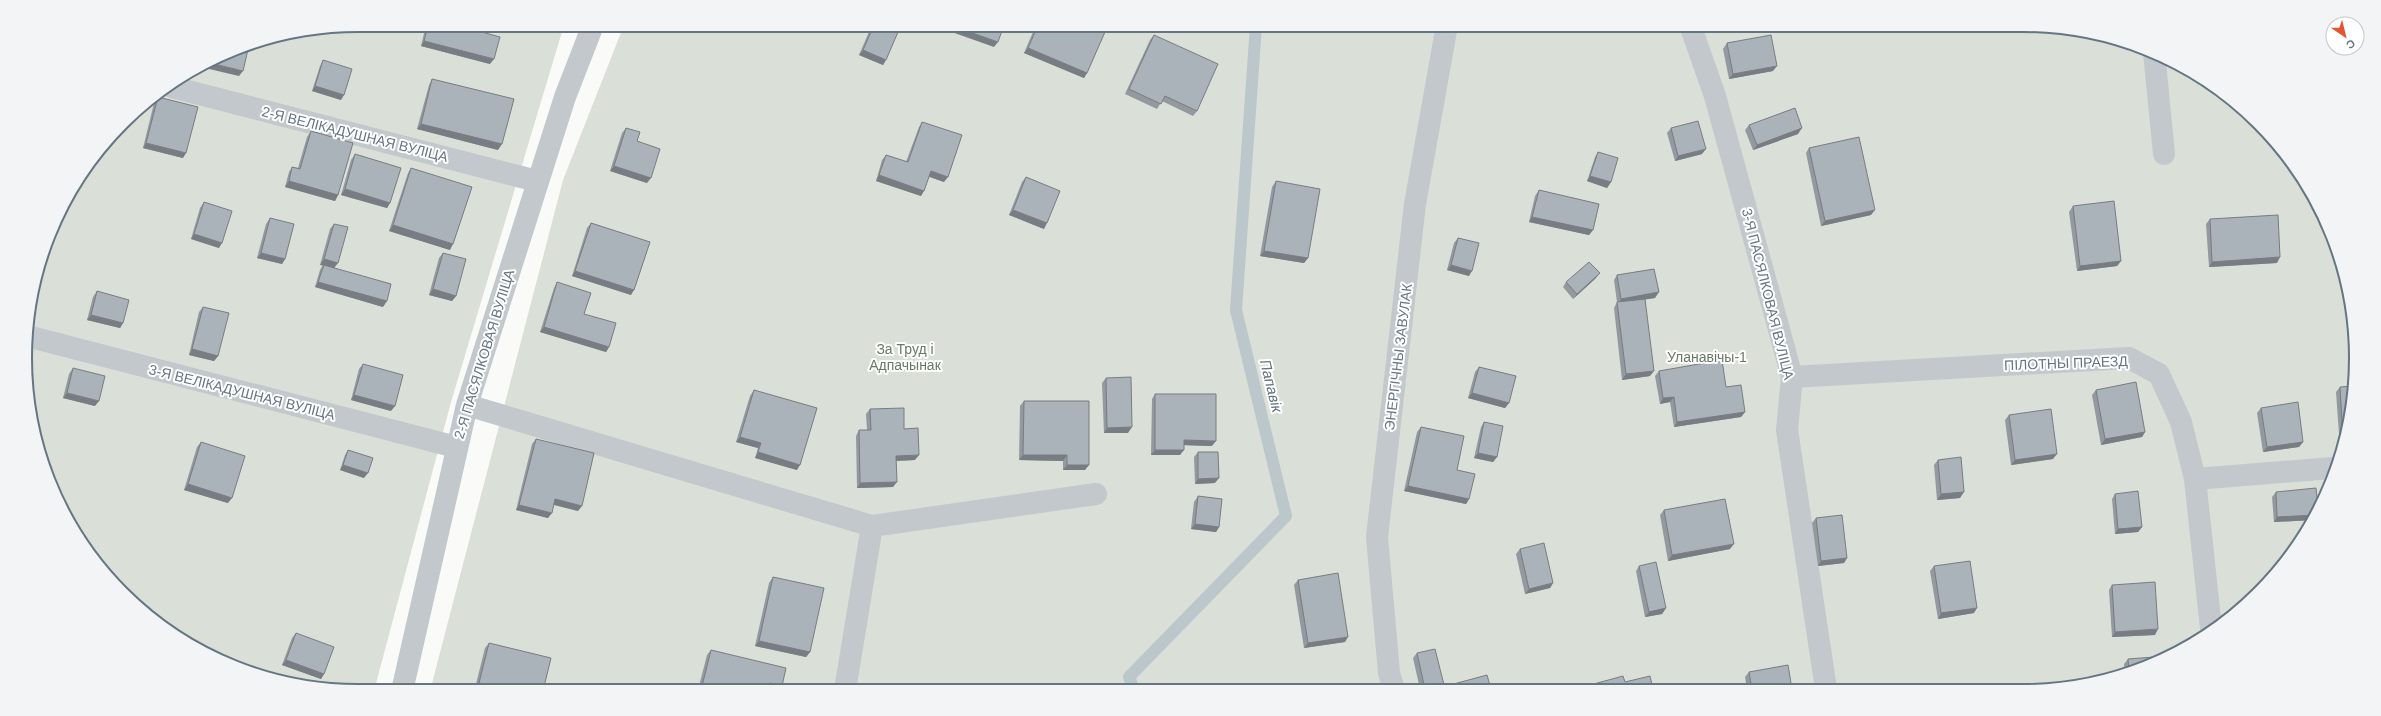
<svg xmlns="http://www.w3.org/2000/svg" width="2381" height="716" font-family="Arial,sans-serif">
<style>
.green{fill:#dadfd7}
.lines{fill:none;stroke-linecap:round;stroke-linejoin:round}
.stream{stroke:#bbc7cb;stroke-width:12}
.minor{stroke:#c3c8cc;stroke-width:22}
.wall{fill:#929a9f}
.shaded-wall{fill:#777d82}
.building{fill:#aab3b9;stroke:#777d82}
.labels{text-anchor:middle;stroke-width:4;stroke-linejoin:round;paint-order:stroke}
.street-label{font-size:14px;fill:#657683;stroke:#fff}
.park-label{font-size:14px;fill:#687a64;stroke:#fff}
.water-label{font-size:15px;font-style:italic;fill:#60757c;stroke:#fff}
.rim{fill:none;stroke:#657683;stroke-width:2}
</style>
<rect width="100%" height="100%" fill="#fafaf8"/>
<path class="green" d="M 358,25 L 564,25 L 451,402 L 374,691 L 293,685 L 231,666 L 173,635 L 123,594 L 81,543 L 36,444 L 26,380 L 28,315 L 59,211 L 94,155 L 138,108 L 231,50 L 293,31 Z
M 624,25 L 2023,25 L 2088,31 L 2151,50 L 2208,81 L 2259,123 L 2300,173 L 2331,231 L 2350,293 L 2356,358 L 2350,423 L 2311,525 L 2243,608 L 2151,666 L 2066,688 L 430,691 L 563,180 Z"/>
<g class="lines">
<path class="stream" d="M 1134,690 L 1129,677 L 1286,516 L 1236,310 L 1256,25"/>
<path class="minor" d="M 1690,25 L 1715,96 L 1792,377 L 1787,430 L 1826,689
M 2154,52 L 2164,154
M 172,87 L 537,181
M 27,336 L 456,447
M 1792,377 L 2129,358 L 2159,374 L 2181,422 L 2195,479 L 2333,468
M 467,405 L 872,526 L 1096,494
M 2195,479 L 2211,628
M 1394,689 L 1389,673 L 1377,537 L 1415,204 L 1447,25
M 845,690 L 872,526
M 402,691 L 467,405 L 565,97 L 593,25"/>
</g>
<path class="wall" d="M 426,25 L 456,25 L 490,64 L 421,46 Z
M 872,25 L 901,25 L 883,65 L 859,55 Z
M 1036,25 L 1108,25 L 1087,73 L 1084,78 L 1024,53 Z
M 1154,35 L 1197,111 L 1193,116 L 1162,101 L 1157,109 L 1125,94 L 1150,40 Z
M 1727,43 L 1773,71 L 1729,79 L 1723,49 Z
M 323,60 L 341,100 L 312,91 L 320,66 Z
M 432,79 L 498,150 L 417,129 L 429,85 Z
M 158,97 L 183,158 L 143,148 L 154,103 Z
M 922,122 L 944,182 L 929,177 L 921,196 L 876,181 L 882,160 L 886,155 L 906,162 L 919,127 Z
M 1749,125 L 1798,134 L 1753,150 L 1745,130 Z
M 626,128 L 637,141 L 647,183 L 610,171 L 622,133 Z
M 1671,128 L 1702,154 L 1675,161 L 1667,133 Z
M 311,131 L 338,195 L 335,201 L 285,187 L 289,172 L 292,167 L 298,168 L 307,137 Z
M 1809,148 L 1871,215 L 1821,226 L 1806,153 Z
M 1598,152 L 1611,182 L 1607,188 L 1587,181 L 1595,157 Z
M 355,154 L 390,203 L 387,208 L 341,195 L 351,160 Z
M 411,168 L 450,250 L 389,231 L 408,173 Z
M 1026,177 L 1044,229 L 1009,215 L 1022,182 Z
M 1276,181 L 1308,258 L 1304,263 L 1260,256 L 1272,187 Z
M 1539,190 L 1593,230 L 1589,235 L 1529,222 L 1535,196 Z
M 204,202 L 219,248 L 191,239 L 200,208 Z
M 2073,206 L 2121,261 L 2117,266 L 2077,271 L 2069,212 Z
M 270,218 L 285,259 L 282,264 L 257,258 L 266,224 Z
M 2210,219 L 2277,263 L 2209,267 L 2206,224 Z
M 591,223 L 631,295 L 572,276 L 587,228 Z
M 334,224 L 335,268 L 383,307 L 315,287 L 320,270 L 323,265 L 320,265 L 330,229 Z
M 1458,238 L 1469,276 L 1447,270 L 1454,243 Z
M 443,253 L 456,296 L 452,301 L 429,295 L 439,258 Z
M 1617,275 L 1655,298 L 1645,299 L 1650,376 L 1622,380 L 1614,308 L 1617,302 L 1614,280 Z
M 1596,278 L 1573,299 L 1563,287 L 1566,282 Z
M 557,282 L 584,314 L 609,347 L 606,352 L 540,332 L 554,288 Z
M 97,291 L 123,323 L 120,328 L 87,320 L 93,297 Z
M 203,307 L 218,356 L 214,361 L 189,355 L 199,312 Z
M 363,364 L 391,411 L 351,400 L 359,369 Z
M 1479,367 L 1509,403 L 1505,408 L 1468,398 L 1475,372 Z
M 73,368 L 95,406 L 63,398 L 69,374 Z
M 1659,371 L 1726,387 L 1745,412 L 1741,417 L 1674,427 L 1670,402 L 1660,404 L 1655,376 Z
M 1106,378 L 1128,433 L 1104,433 L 1102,383 Z
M 2340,387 L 2350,423 L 2340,448 L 2336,392 Z
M 754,390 L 797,470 L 755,458 L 758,448 L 736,442 L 750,396 Z
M 2096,390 L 2145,432 L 2142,437 L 2101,445 L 2092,395 Z
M 1155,394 L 1212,446 L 1184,445 L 1180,455 L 1151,455 L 1152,399 Z
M 1024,401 L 1085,470 L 1063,470 L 1063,461 L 1019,460 L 1020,406 Z
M 2261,408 L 2303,442 L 2299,447 L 2263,452 L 2257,413 Z
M 870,409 L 904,429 L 915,460 L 896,461 L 893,487 L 857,488 L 856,436 L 859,430 L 867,430 L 866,414 Z
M 2009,415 L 2053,459 L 2011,465 L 2005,420 Z
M 1484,422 L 1497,457 L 1493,462 L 1474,458 L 1481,427 Z
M 1421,427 L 1457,470 L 1469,499 L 1466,504 L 1404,491 L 1417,432 Z
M 536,439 L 578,511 L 554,505 L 548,518 L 516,510 L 532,444 Z
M 201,442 L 228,503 L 184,490 L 197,447 Z
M 348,450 L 364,478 L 340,470 L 345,455 Z
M 1198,452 L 1215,483 L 1195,484 L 1194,457 Z
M 1938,460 L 1960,498 L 1937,500 L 1934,465 Z
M 2276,492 L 2318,508 L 2313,520 L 2274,522 L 2272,497 Z
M 2115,494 L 2142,527 L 2138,532 L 2115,534 L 2112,499 Z
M 1198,496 L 1219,527 L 1216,532 L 1191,529 L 1194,502 Z
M 1664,510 L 1730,549 L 1668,561 L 1660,515 Z
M 1816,518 L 1847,558 L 1844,563 L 1818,566 L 1812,523 Z
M 1520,549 L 1553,583 L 1550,588 L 1525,594 L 1516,554 Z
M 1639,566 L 1666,608 L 1662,614 L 1645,617 L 1636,571 Z
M 1934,566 L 1974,613 L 1938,619 L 1930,571 Z
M 773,577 L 810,652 L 806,657 L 755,646 L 769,583 Z
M 1298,580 L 1345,642 L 1304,648 L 1294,585 Z
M 2112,585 L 2155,635 L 2112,637 L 2109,590 Z
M 296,633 L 324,674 L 321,679 L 282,665 L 292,638 Z
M 489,643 L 543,691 L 487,691 L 475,688 L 485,648 Z
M 711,650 L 782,686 L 779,690 L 769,689 L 768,690 L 698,690 L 707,655 Z
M 1417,653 L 1445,689 L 1420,689 L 1413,658 Z
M 2128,659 L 2151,666 L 2125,672 L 2124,664 Z
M 1749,672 L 1792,689 L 1747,689 L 1745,677 Z
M 1625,682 L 1653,689 L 1587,689 L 1590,685 Z
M 1450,685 L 1491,689 L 1447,689 Z"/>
<path class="shaded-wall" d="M 932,25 L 950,25 L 998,42 L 994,47 Z
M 424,41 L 494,59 L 490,64 L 421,46 Z
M 1028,48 L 1087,73 L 1084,78 L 1024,53 Z
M 863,50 L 886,60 L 883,65 L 859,55 Z
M 210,63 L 243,71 L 239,76 L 205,68 L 206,66 Z
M 1777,66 L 1773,71 L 1729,79 L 1733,74 Z
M 315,86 L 344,95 L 341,100 L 312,91 Z
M 421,124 L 502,144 L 498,150 L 417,129 Z
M 1802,128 L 1798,134 L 1753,150 L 1757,145 Z
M 146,143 L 186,153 L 183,158 L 143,148 Z
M 1706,149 L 1702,154 L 1675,161 L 1678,156 Z
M 614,166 L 651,178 L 647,183 L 610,171 Z
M 931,171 L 948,177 L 944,182 L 928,176 Z
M 879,175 L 924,191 L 921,196 L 876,181 Z
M 1590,176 L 1611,182 L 1607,188 L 1587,181 Z
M 289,181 L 338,195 L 335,201 L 285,187 Z
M 345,189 L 390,203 L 387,208 L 341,195 Z
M 1013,210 L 1047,223 L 1044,229 L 1009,215 Z
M 1875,210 L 1871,215 L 1821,226 L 1825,221 Z
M 1532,217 L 1593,230 L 1589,235 L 1529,222 Z
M 393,225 L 453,244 L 450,250 L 389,231 Z
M 194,234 L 222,243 L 219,248 L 191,239 Z
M 1264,251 L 1308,258 L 1304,263 L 1260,256 Z
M 261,253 L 285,259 L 282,264 L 257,258 Z
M 2280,257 L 2277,263 L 2209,267 L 2212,262 Z
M 324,259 L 338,263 L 334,268 L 320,265 Z
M 2121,261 L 2117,266 L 2077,271 L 2080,266 Z
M 1451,265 L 1472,271 L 1469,276 L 1447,270 Z
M 575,271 L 634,290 L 631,295 L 572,276 Z
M 1600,273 L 1596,278 L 1573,299 L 1577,294 Z
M 318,282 L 387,301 L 383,307 L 315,287 Z
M 433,289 L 456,296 L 452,301 L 429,295 Z
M 1659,292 L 1655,298 L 1618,304 L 1621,299 Z
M 91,315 L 123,323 L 120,328 L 87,320 Z
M 544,327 L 609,347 L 606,352 L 540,332 Z
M 192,349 L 218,356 L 214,361 L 189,355 Z
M 1654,371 L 1650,376 L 1622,380 L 1626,374 Z
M 67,393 L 99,401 L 95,406 L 63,398 Z
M 1472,393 L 1509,403 L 1505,408 L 1468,398 Z
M 354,395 L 395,406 L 391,411 L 351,400 Z
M 1674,397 L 1670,402 L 1660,404 L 1663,398 Z
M 1745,412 L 1741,417 L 1674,427 L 1677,422 Z
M 1132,427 L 1128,433 L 1104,433 L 1107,428 Z
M 2145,432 L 2142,437 L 2101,445 L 2105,439 Z
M 740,437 L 761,443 L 758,448 L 736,442 Z
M 1184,440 L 1216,441 L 1212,446 L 1180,445 Z
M 2303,442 L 2299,447 L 2263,452 L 2267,447 Z
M 1155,450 L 1184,450 L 1180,455 L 1151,455 Z
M 758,452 L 800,465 L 797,470 L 755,458 Z
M 1478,453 L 1497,457 L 1493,462 L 1474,458 Z
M 2057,454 L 2053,459 L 2011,465 L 2015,460 Z
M 919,455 L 915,460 L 893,461 L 896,456 Z
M 1023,455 L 1067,455 L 1063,461 L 1019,460 Z
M 343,465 L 368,473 L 364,478 L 340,470 Z
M 1067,465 L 1089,465 L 1085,470 L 1063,470 Z
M 1219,478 L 1215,483 L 1195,484 L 1198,479 Z
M 897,482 L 893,487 L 857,488 L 860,483 Z
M 188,484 L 232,498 L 228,503 L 184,490 Z
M 1408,486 L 1469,499 L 1466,504 L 1404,491 Z
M 1964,492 L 1960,498 L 1937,500 L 1941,494 Z
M 555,499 L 582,506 L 578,511 L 551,504 Z
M 519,505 L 552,513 L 548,518 L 516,510 Z
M 2315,515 L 2313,520 L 2274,522 L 2277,517 Z
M 1195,524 L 1219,527 L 1216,532 L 1191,529 Z
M 2142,527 L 2138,532 L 2115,534 L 2118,529 Z
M 1734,544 L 1730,549 L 1668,561 L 1672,555 Z
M 1847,558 L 1844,563 L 1818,566 L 1821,561 Z
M 1553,583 L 1550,588 L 1525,594 L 1529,589 Z
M 1666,608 L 1662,614 L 1645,617 L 1649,612 Z
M 1977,608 L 1974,613 L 1938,619 L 1941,613 Z
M 2158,629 L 2155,635 L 2112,637 L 2115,632 Z
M 1348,637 L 1345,642 L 1304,648 L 1308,643 Z
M 759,641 L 810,652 L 806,657 L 755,646 Z
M 286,660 L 324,674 L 321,679 L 282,665 Z
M 479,683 L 509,690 L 508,691 L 487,691 L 475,688 Z
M 770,683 L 782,686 L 779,690 L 776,690 L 766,688 Z"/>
<path class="building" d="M 428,25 L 456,25 L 500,37 L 494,59 L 424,41 Z
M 874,25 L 901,25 L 886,60 L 863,50 Z
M 950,25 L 1004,25 L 998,42 Z
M 1038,25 L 1108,25 L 1087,73 L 1028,48 Z
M 1154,35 L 1218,64 L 1197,111 L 1165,96 L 1161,104 L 1129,89 Z
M 1771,35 L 1777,66 L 1733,74 L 1727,43 Z
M 249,45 L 243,71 L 210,63 L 231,50 Z
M 323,60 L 352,69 L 344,95 L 315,86 Z
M 432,79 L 514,99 L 502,144 L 421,124 Z
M 158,97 L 198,107 L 186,153 L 146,143 Z
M 1795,108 L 1802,128 L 1757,145 L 1749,125 Z
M 1698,121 L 1706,149 L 1678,156 L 1671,128 Z
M 922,122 L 962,135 L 948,177 L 931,171 L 924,191 L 879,175 L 886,155 L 908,162 Z
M 626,128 L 640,132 L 637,141 L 660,149 L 651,178 L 614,166 Z
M 311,131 L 353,143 L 338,195 L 289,181 L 292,167 L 300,169 Z
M 1859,137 L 1875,210 L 1825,221 L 1809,148 Z
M 1598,152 L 1618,158 L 1611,182 L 1590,176 Z
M 355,154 L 401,168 L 390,203 L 345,189 Z
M 411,168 L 472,187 L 453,244 L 393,225 Z
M 1026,177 L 1060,191 L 1047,223 L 1013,210 Z
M 1276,181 L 1320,189 L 1308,258 L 1264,251 Z
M 1539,190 L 1599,204 L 1593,230 L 1532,217 Z
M 2114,201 L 2121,261 L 2080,266 L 2073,206 Z
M 204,202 L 232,211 L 222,243 L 194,234 Z
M 2278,215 L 2280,257 L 2212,262 L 2210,219 Z
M 270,218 L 294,224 L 285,259 L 261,253 Z
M 591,223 L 650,242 L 634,290 L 575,271 Z
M 334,224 L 348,227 L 338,263 L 324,259 Z
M 1458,238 L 1479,243 L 1472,271 L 1451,265 Z
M 443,253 L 466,259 L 456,296 L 433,289 Z
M 44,262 L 36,291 L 35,291 Z
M 1589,262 L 1600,273 L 1577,294 L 1566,282 Z
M 324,265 L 391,284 L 387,301 L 318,282 Z
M 1654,269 L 1659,292 L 1621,299 L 1617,275 Z
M 557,282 L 591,293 L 584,314 L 616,323 L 609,347 L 544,327 Z
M 97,291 L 129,300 L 123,323 L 91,315 Z
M 1645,299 L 1654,371 L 1626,374 L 1617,302 Z
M 203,307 L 229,313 L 218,356 L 192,349 Z
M 1722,360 L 1726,387 L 1741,385 L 1745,412 L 1677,422 L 1674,397 L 1663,398 L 1659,371 Z
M 363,364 L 403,375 L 395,406 L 354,395 Z
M 1479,367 L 1516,376 L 1509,403 L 1472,393 Z
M 73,368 L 105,376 L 99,401 L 67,393 Z
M 1131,377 L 1132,427 L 1107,428 L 1106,378 Z
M 2136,382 L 2145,432 L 2105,439 L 2096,390 Z
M 2353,386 L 2350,423 L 2343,440 L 2340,387 Z
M 754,390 L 817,408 L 800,465 L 758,452 L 761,443 L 740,437 Z
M 1155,394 L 1216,394 L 1216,441 L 1184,440 L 1184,450 L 1155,450 Z
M 1024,401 L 1089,401 L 1089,465 L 1067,465 L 1067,455 L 1023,455 Z
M 2298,402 L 2303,442 L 2267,447 L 2261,408 Z
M 904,408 L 904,429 L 918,428 L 919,455 L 896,456 L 897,482 L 860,483 L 859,430 L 871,430 L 870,409 Z
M 2051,409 L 2057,454 L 2015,460 L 2009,415 Z
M 1484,422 L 1503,426 L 1497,457 L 1478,453 Z
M 1421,427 L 1464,436 L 1457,470 L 1475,474 L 1469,499 L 1408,486 Z
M 536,439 L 594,453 L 582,506 L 555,499 L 552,513 L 519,505 Z
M 201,442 L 245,456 L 232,498 L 188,484 Z
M 348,450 L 373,458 L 368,473 L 343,465 Z
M 1198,452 L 1218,452 L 1219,478 L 1198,479 Z
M 1961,457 L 1964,492 L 1941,494 L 1938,460 Z
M 2316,488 L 2318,508 L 2315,515 L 2277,517 L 2276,492 Z
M 2138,491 L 2142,527 L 2118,529 L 2115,494 Z
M 1198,496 L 1222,499 L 1219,527 L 1195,524 Z
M 1725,499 L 1734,544 L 1672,555 L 1664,510 Z
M 1842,515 L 1847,558 L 1821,561 L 1816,518 Z
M 1544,543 L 1553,583 L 1529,589 L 1520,549 Z
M 1970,561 L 1977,608 L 1941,613 L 1934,566 Z
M 1656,562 L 1666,608 L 1649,612 L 1639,566 Z
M 1338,573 L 1348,637 L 1308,643 L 1298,580 Z
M 773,577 L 824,588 L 810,652 L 759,641 Z
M 2155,582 L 2158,629 L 2115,632 L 2112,585 Z
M 296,633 L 334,647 L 324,674 L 286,660 Z
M 489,643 L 551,658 L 543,691 L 509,691 L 509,690 L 479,683 Z
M 1435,649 L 1445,689 L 1425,689 L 1417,653 Z
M 711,650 L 786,668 L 782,686 L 770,683 L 768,690 L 701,690 Z
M 2167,656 L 2151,666 L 2129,671 L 2128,659 Z
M 1788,665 L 1792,689 L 1752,689 L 1749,672 Z
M 1487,675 L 1491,689 L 1451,689 L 1450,685 Z
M 1623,676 L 1625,682 L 1650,676 L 1653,689 L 1591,689 L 1590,685 Z"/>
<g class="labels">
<g class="street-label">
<text transform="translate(355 134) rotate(14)" y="5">2-Я ВЕЛІКАДУШНАЯ ВУЛІЦА</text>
<text transform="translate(1768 294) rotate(76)" y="5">3-Я ПАСЯЛКОВАЯ ВУЛІЦА</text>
<text transform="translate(484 354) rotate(-73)" y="5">2-Я ПАСЯЛКОВАЯ ВУЛІЦА</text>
<text transform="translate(1398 357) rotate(-83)" y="5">ЭНЕРГІЧНЫ ЗАВУЛАК</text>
<text transform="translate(2066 363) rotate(-2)" y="5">ПІЛОТНЫ ПРАЕЗД</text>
<text transform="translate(242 392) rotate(14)" y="5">3-Я ВЕЛІКАДУШНАЯ ВУЛІЦА</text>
</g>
<g class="park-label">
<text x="905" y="354">За Труд і<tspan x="905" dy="16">Адпачынак</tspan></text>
<text x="1707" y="362">Уланавічы-1</text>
</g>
<g class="water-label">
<text transform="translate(1271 386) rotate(76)" y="5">Папавік</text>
</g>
</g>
<path d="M0 0H2381V716H0ZM358 32H2023A326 326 0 0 1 2349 358V358A326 326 0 0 1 2023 684H358A326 326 0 0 1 32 358V358A326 326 0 0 1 358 32Z" fill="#f3f4f5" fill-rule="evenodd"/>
<path class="rim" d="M358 32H2023A326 326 0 0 1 2349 358V358A326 326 0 0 1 2023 684H358A326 326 0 0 1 32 358V358A326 326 0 0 1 358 32Z"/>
<g transform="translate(2345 36) rotate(145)"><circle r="19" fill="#ffffff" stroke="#c1c8cd"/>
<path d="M0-3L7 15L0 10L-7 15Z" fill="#e4572e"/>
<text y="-6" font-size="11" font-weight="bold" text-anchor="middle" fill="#657683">С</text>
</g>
</svg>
